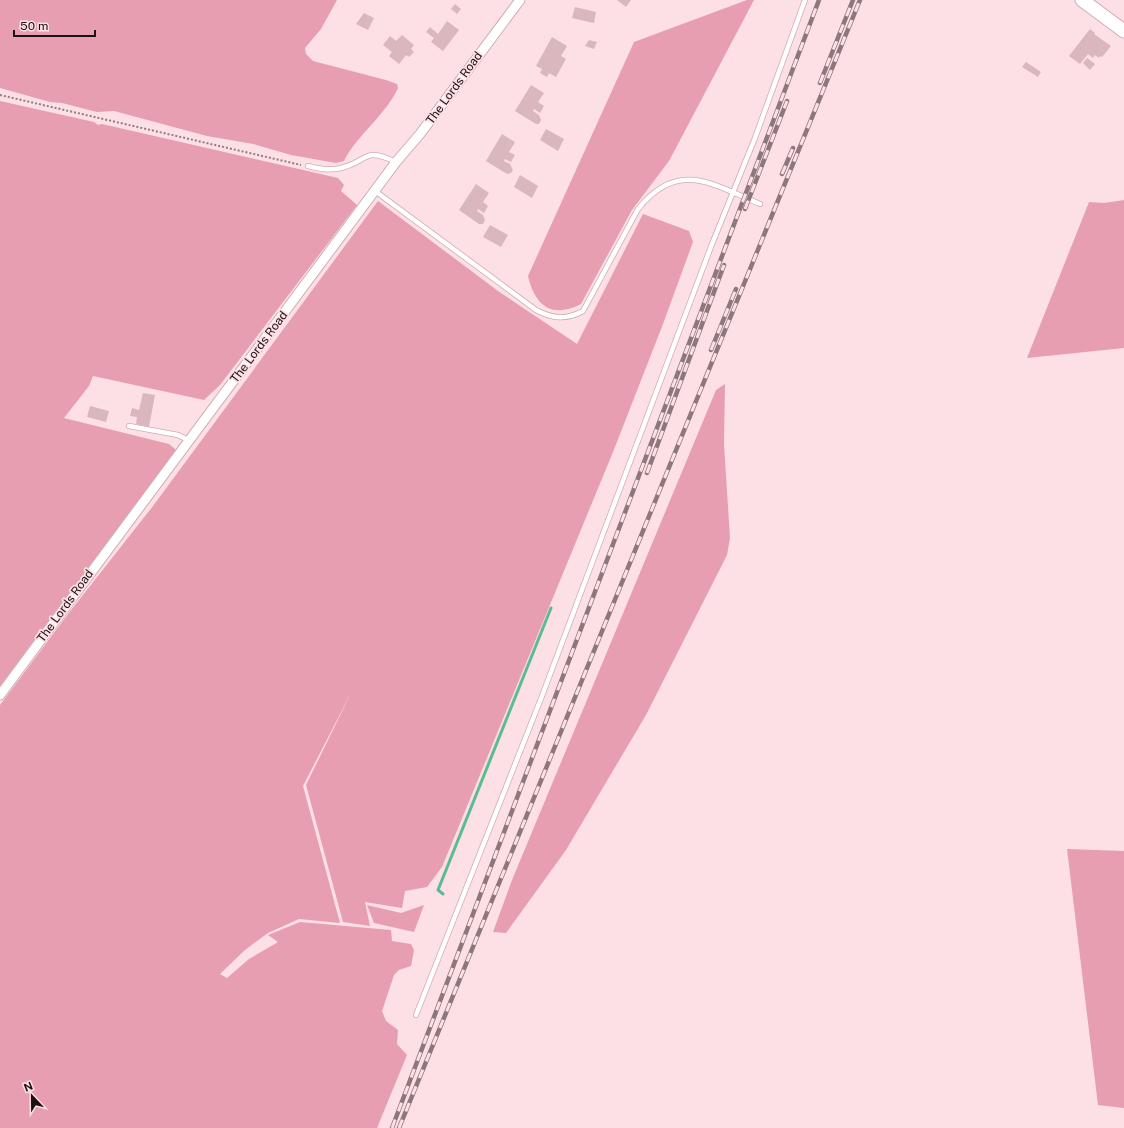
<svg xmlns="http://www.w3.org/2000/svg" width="1124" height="1128" font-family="'Public Sans',sans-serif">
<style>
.green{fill:#e79eb1}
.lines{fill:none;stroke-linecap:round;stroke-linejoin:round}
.stream{stroke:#5abc90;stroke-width:3}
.building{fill:#dab7bf}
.service-casing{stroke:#cfacb4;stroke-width:6}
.minor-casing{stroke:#cfacb4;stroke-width:11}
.secondary-casing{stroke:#cfacb4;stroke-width:15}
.path{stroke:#917c81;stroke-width:2;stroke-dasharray:2 2;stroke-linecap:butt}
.service{stroke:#fff;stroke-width:4.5}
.minor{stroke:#fff;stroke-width:9}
.secondary{stroke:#fff;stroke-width:13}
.rail-casing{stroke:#8c777c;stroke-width:4.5}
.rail{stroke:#fddfe6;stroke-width:3;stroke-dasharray:9;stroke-linecap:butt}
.labels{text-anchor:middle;stroke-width:3.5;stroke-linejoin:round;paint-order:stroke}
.street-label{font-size:12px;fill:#1c1013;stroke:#fddfe6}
</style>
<rect width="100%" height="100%" fill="#fddfe6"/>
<path class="green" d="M 0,0 L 337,0 L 321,29 L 305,48 L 306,54 L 313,61 L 386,80 L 397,84 L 398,88 C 385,116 357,135 344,161 L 336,163 L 291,155 L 253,144 L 207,136 L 114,111 L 97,112 L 62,103 L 50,102 L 0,88 Z
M 747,0 L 754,0 L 669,161 L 632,210 L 581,304 C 552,319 535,306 528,276 L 634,42 Z
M 0,101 L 94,122 L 98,125 L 102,124 L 338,178 L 344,185 L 341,191 L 357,205 L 220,385 L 204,400 L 93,376 L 89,386 L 64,418 L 169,444 L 176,450 L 0,686 Z
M 1124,200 L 1124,348 L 1027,358 L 1089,202 L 1104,203 Z
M 378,201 L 498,291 L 577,344 L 643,214 L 689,231 L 693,242 L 663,324 L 613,452 L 442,867 L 427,887 L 405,891 L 402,908 L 365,902 L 370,926 L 343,922 L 306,785 L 352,691 L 303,786 L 340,923 L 299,919 L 268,933 L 245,950 L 220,974 L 227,978 L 249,959 L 278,942 L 268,935 L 300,922 L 391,930 L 392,941 L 411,944 L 414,950 L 411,966 L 399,970 L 394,975 L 382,1011 L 386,1021 L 398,1030 L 397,1044 L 407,1055 L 377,1128 L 0,1128 L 0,705 L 68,614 L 153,506 Z
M 725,384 L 724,444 L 730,538 L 727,555 L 646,715 L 566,850 L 506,933 L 493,932 L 512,880 L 716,390 Z
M 1067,849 L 1124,851 L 1124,1108 L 1098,1105 Z
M 367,905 L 401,913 L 424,905 L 414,932 L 374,923 Z"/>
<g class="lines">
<path class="stream" d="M 443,894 L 438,890 L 551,608"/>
</g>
<path class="building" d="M 617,0 L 631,0 L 626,7 Z
M 455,4 L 461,9 L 457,14 L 451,9 Z
M 575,7 L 596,12 L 594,23 L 572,18 Z
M 364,13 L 374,18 L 368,30 L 356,24 Z
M 447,21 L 459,30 L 443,51 L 431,42 L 434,38 L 426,32 L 430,27 L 438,34 Z
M 1090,29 L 1095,33 L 1094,34 L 1111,46 L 1102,57 L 1100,56 L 1099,58 L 1095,55 L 1093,58 L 1088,54 L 1080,64 L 1069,56 Z
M 402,35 L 414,45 L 411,49 L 414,52 L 409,57 L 406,55 L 399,64 L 389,56 L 392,52 L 383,45 L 390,36 L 396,41 Z
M 552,37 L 567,46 L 561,56 L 566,59 L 556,77 L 549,73 L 547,77 L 540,73 L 542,69 L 536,66 Z
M 589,40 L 597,42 L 594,49 L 585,46 Z
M 1087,58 L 1095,64 L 1090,70 L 1083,63 Z
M 1026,62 L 1041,72 L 1038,77 L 1022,67 Z
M 531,85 L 544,93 L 538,102 L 544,106 L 540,113 L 534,109 L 533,111 L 539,115 L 541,120 L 539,124 L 536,124 L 515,111 Z
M 546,129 L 564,139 L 558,151 L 540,140 Z
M 502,134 L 515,142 L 509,152 L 515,155 L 511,162 L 505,159 L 504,161 L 510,164 L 513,170 L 511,173 L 507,174 L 486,161 Z
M 520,175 L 538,186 L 532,198 L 514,187 Z
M 476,184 L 489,193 L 483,202 L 488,206 L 484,213 L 478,209 L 477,211 L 483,215 L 485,220 L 483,224 L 479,224 L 459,210 Z
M 490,225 L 508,235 L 501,247 L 483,237 Z
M 143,393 L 155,395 L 149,427 L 136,424 L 137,417 L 130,416 L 132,408 L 139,410 Z
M 90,406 L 109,411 L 106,422 L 87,417 Z"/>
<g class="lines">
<defs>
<path id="service" d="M 308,166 C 319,169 330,171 341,168 C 370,161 362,146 396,162
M 375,191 L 536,310 C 553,319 566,320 583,311 L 638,209 C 678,159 712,184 760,204
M 129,426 L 178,435 L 188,440
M 416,1015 L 542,696 L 712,244 L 755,138 L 805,0"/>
<path id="minor" d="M 0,695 L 396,162 L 420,134 L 520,0"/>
<path id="secondary" d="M 1082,0 L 1124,31"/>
</defs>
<use href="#service" class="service-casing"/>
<use href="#minor" class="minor-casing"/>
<use href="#secondary" class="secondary-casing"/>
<path class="path" d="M 0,95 L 301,165"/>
<use href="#service" class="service"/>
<use href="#minor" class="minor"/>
<use href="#secondary" class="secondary"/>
<defs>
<path id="rail" d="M 820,83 L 853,0
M 782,174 L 793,148
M 745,209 L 787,101
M 711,350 L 736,289
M 647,473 L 724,265
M 392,1128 L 819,0
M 399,1128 L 860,0"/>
</defs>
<use href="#rail" class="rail-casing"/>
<use href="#rail" class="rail"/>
</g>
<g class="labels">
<g class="street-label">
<text transform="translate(454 88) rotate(-54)" y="4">The Lords Road</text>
<text transform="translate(259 347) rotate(-53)" y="4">The Lords Road</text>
<text transform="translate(65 606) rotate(-54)" y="4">The Lords Road</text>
</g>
</g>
<g transform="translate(32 1096) rotate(338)" stroke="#fddfe6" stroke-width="3" paint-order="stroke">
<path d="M0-3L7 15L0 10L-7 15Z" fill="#1c1013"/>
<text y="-6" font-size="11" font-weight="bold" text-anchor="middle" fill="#1c1013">N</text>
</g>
<path d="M14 30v6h81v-6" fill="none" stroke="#1c1013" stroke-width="2"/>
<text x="20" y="30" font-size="12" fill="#1c1013" stroke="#fddfe6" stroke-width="3" paint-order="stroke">50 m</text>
</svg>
